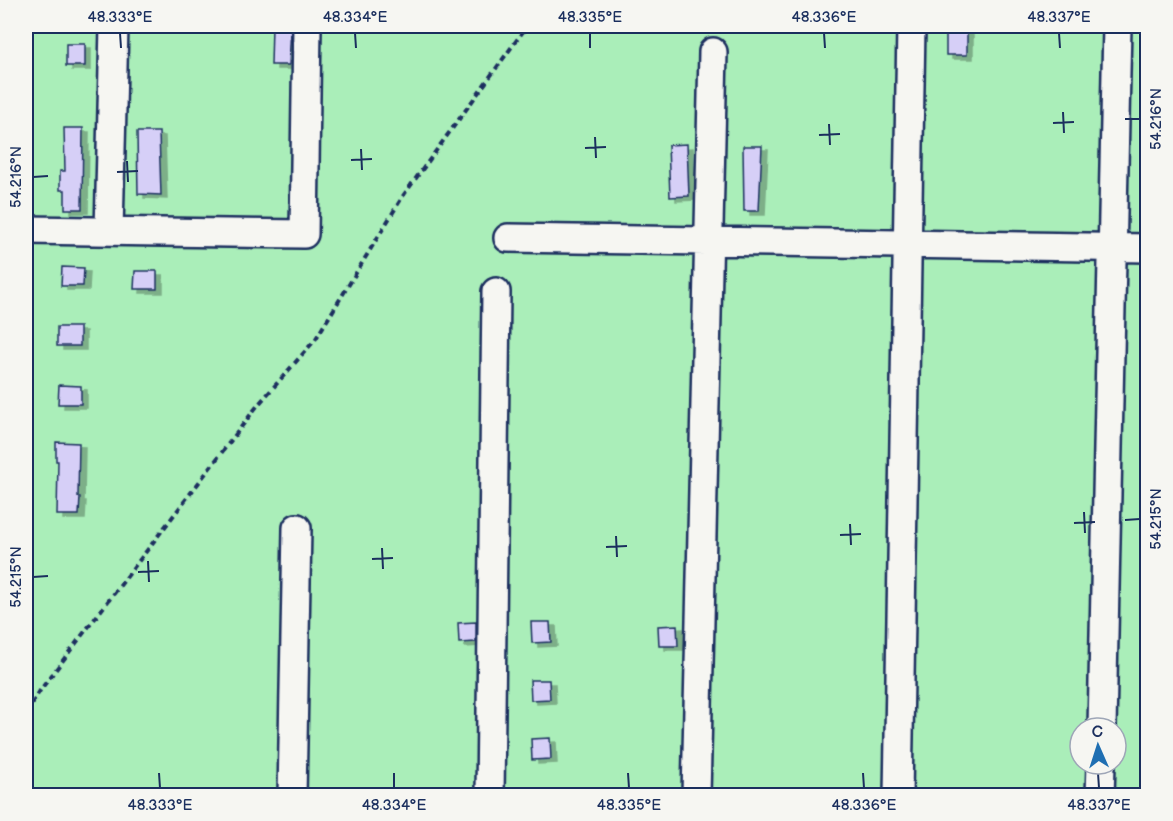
<svg xmlns="http://www.w3.org/2000/svg" width="1173" height="821" font-family="'Balsamiq Sans',sans-serif">
<style>
.green{fill:#aaeeb9;stroke:#628e8c;stroke-width:1.5;fill-rule:evenodd}
.building{fill:#d6cff7;stroke:#1b2f5e;stroke-width:1.5;filter:url(#shadow)}
.lines{fill:none;stroke-linecap:round;stroke-linejoin:round}
.minor-casing{stroke:#1b2f5e;stroke-width:32}
.path{stroke:#1b2f5e;stroke-width:4;stroke-dasharray:6 4.5;stroke-linecap:butt}
.minor{stroke:#f6f6f2;stroke-width:27}
.ticks{fill:none;stroke:#1b2f5e;stroke-width:2}
.neatline{fill:none;stroke:#1b2f5e;stroke-width:2}
.ticks-label{font-size:15px;text-anchor:middle;fill:#1b2f5e}
</style>
<defs>
<filter id="shadow"><feDropShadow dx="6" dy="4" stdDeviation="0" flood-color="#0004"/></filter>
</defs>
<rect width="100%" height="100%" fill="#f0eef3"/>
<filter id="ink" filterUnits="userSpaceOnUse"><feTurbulence type="fractalNoise" baseFrequency=".0167" numOctaves="2"/><feDisplacementMap in="SourceGraphic" scale="12" xChannelSelector="R" yChannelSelector="G"/><feConvolveMatrix kernelMatrix="1 2 1 2 8 2 1 2 1" color-interpolation-filters="sRGB"/></filter>
<g filter="url(#ink)">
<path class="green" d="M 26,26 L 1147,26 L 1147,795 L 26,795 ZM 1080,728 L 1116,728 L 1116,764 L 1080,764 Z"/>
<path class="building" d="M 272,26 L 291,26 L 289,65 L 271,65 Z
M 946,27 L 967,27 L 967,55 L 946,55 Z
M 66,44 L 85,44 L 85,66 L 66,66 Z
M 64,128 L 83,128 L 82,209 L 65,209 L 65,190 L 60,190 L 60,171 L 65,171 Z
M 137,132 L 159,132 L 161,195 L 138,194 Z
M 687,144 L 689,196 L 670,197 L 668,145 Z
M 743,146 L 762,146 L 759,211 L 744,211 Z
M 62,267 L 84,268 L 83,286 L 61,286 Z
M 135,271 L 157,271 L 157,289 L 134,289 Z
M 57,327 L 80,327 L 80,346 L 57,346 Z
M 59,385 L 81,386 L 81,404 L 58,404 Z
M 56,442 L 79,443 L 78,497 L 80,497 L 79,515 L 57,515 L 58,461 L 56,461 Z
M 476,622 L 476,642 L 459,643 L 458,623 Z
M 531,622 L 550,622 L 551,642 L 532,643 Z
M 677,625 L 678,646 L 659,646 L 658,626 Z
M 530,680 L 549,680 L 550,699 L 531,700 Z
M 550,738 L 551,759 L 532,760 L 531,739 Z"/>
<g class="lines">
<defs>
<path id="minor" d="M 26,230 L 304,234 L 307,26
M 109,231 L 114,26
M 508,238 L 1148,248
M 1102,728 L 1117,26
M 292,796 L 297,528
M 490,796 L 496,292
M 696,796 L 713,52
M 898,796 L 911,26
M 1100,796 L 1101,764"/>
</defs>
<use href="#minor" class="minor-casing"/>
<path class="path" d="M 26,713 L 41,689 L 258,405 L 315,340 L 403,196 L 527,26"/>
<use href="#minor" class="minor"/>
</g>
</g>
<path class="ticks" d="M 120,33 L 121,48M 355,33 L 356,48M 590,33 L 590,48M 824,33 L 825,48M 1059,33 L 1060,48M 1063,112 L 1064,133M 1125,119 L 1140,119M 1053,123 L 1074,122M 829,124 L 830,145M 819,135 L 840,134M 595,137 L 596,158M 585,148 L 606,147M 361,149 L 362,170M 351,160 L 372,159M 127,161 L 128,182M 117,172 L 138,171M 33,177 L 48,176M 1084,512 L 1085,533M 1125,520 L 1140,519M 1074,523 L 1095,522M 850,524 L 851,545M 840,535 L 861,534M 616,536 L 617,557M 606,547 L 627,546M 382,548 L 383,569M 372,559 L 393,558M 148,561 L 149,582M 138,572 L 159,571M 33,577 L 48,576M 159,773 L 160,788M 394,773 L 394,788M 628,773 L 629,788M 863,773 L 864,788M 1098,773 L 1099,788"/>
<rect width="1173" height="821" fill="none" stroke="#f6f6f2" stroke-width="66"/>
<g transform="translate(1098 746) rotate(357)"><circle r="28" fill="#f6f6f2" stroke="#9ea6b7" stroke-width="1.5"/>
<path d="M0-4.5L10 22L0 15L-10 22Z" fill="#1f6fb2"/>
<text y="-9" font-size="16" font-weight="bold" text-anchor="middle" fill="#1b2f5e">С</text>
</g>
<rect x="33" y="33" width="1107" height="755" class="neatline"/>
<g class="ticks-label">
<text x="120" y="22">48.333°E</text>
<text x="355" y="22">48.334°E</text>
<text x="590" y="22">48.335°E</text>
<text x="824" y="22">48.336°E</text>
<text x="1059" y="22">48.337°E</text>
<text transform="translate(1156 119) rotate(-90)" y="5">54.216°N</text>
<text transform="translate(16 177) rotate(-90)" y="5">54.216°N</text>
<text transform="translate(1156 519) rotate(-90)" y="5">54.215°N</text>
<text transform="translate(16 577) rotate(-90)" y="5">54.215°N</text>
<text x="160" y="810">48.333°E</text>
<text x="394" y="810">48.334°E</text>
<text x="629" y="810">48.335°E</text>
<text x="864" y="810">48.336°E</text>
<text x="1099" y="810">48.337°E</text>
</g>
</svg>
